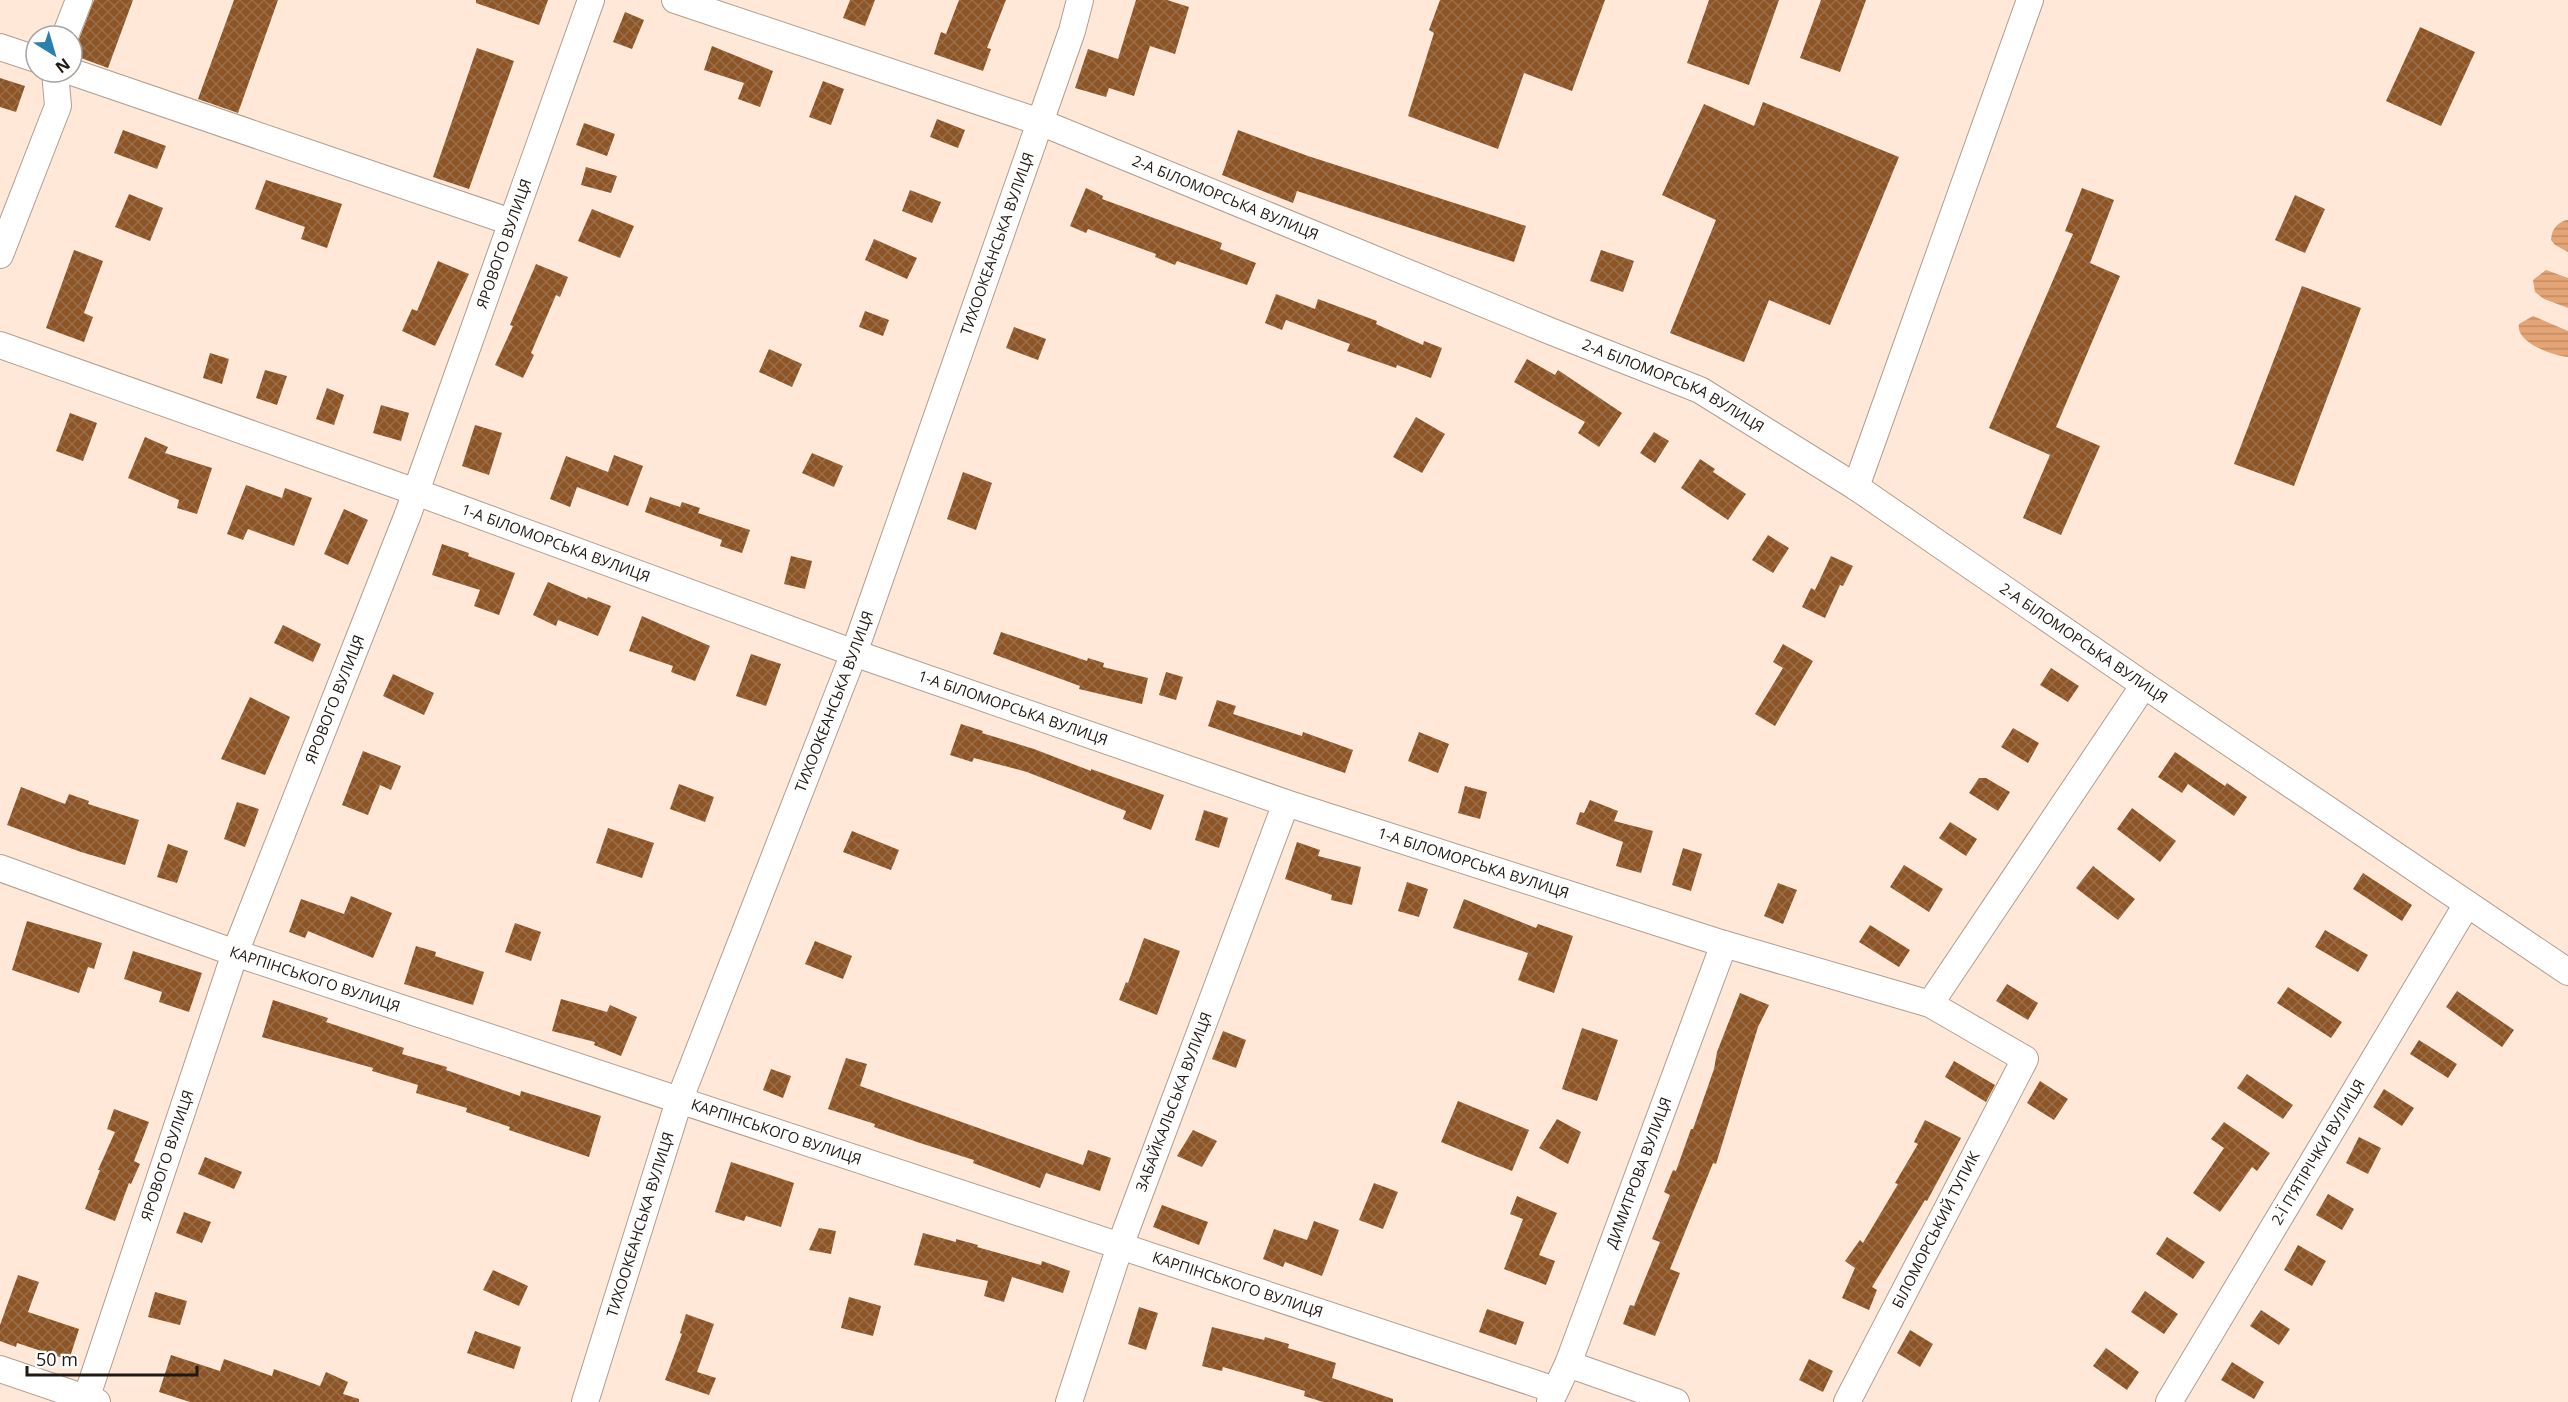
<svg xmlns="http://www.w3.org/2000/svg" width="2568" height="1402" font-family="'Open Sans',sans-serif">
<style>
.water{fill:url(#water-rules)}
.building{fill:url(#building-cross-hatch)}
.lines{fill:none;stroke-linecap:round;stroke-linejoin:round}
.street-casing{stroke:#b39d8e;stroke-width:28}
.street{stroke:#fff;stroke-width:26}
.labels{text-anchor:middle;stroke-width:6;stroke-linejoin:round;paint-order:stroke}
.street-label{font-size:15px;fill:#201812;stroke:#fff}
</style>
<defs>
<pattern id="water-rules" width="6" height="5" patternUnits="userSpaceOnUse" patternTransform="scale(1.5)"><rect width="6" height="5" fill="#e4a475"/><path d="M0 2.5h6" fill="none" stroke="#c38c64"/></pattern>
<pattern id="building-cross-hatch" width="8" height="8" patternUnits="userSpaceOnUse" patternTransform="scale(1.5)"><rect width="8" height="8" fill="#8d5425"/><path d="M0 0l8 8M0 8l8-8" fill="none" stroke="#996e4a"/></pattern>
</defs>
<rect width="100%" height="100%" fill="#ffe8d7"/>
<path class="water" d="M 2566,220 L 2568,220 L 2568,252 L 2555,245 L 2551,240 C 2552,229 2556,224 2566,220 Z
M 2546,270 L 2568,278 L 2568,308 L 2544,299 L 2535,292 L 2533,280 Z
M 2533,316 L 2568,331 L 2568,357 C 2553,356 2515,342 2519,324 Z"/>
<path class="building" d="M 94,0 L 133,0 L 108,68 L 73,55 Z
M 234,0 L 278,0 L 238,113 L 198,99 Z
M 476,0 L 548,0 L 539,25 L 476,3 Z
M 850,0 L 875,0 L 865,26 L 843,18 Z
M 959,0 L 1006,0 L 987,48 L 991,49 L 983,71 L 934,54 L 941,32 L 946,34 Z
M 1136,0 L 1167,0 L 1189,7 L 1175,54 L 1150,46 L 1134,96 L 1109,88 L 1106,97 L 1075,88 L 1088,49 L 1118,59 Z
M 1440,0 L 1605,0 L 1572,91 L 1524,73 L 1498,149 L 1408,116 L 1434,33 L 1429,30 Z
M 1709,0 L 1779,0 L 1749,85 L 1687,63 Z
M 1821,0 L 1866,0 L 1840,72 L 1800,58 Z
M 625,12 L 644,20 L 632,49 L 613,42 Z
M 2420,27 L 2475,52 L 2441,126 L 2386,101 Z
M 712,46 L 773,71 L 760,107 L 738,99 L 744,83 L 704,70 Z
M 477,48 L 514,61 L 469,189 L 433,177 Z
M 0,78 L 25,86 L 16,112 L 0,107 Z
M 823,81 L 844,89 L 831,125 L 809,117 Z
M 1763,102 L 1899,157 L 1830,325 L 1769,300 L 1744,362 L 1670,333 L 1716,220 L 1662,195 L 1704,104 L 1754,126 Z
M 937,119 L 965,130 L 958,148 L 930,137 Z
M 584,123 L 615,134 L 607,156 L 576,145 Z
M 123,130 L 166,146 L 157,169 L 114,153 Z
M 1238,130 L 1308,156 L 1526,226 L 1514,262 L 1297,191 L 1293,203 L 1222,175 Z
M 586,167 L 617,176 L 611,193 L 581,185 Z
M 266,180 L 342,204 L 327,248 L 301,239 L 305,227 L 255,209 Z
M 1086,188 L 1103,196 L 1102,199 L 1222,243 L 1220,249 L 1256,263 L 1247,285 L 1177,261 L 1175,265 L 1155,257 L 1156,254 L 1088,229 L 1086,233 L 1070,226 Z
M 2082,188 L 2114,200 L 2090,263 L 2120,276 L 2056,427 L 2100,446 L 2061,535 L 2023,518 L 2050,455 L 1989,428 L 2073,234 L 2065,231 Z
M 910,190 L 941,202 L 932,223 L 902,211 Z
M 129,194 L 163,208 L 150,241 L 115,227 Z
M 2295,195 L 2325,209 L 2305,253 L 2275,240 Z
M 592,209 L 634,226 L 620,258 L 578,241 Z
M 874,239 L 917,258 L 907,279 L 865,260 Z
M 74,250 L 103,261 L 84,313 L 93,317 L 84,342 L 46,328 Z
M 1601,250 L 1634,261 L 1623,292 L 1590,281 Z
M 438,261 L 469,274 L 435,346 L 402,331 L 412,309 L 417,311 Z
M 536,264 L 568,277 L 560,297 L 556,295 L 531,353 L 534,355 L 523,378 L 495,365 L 513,326 L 510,325 Z
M 2302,286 L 2361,308 L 2294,486 L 2234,464 Z
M 1276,294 L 1315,309 L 1318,299 L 1377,321 L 1376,324 L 1423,345 L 1424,341 L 1442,348 L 1431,378 L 1397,365 L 1396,368 L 1347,351 L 1350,344 L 1286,320 L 1282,330 L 1265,323 Z
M 865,311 L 889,320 L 883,336 L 859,327 Z
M 1014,327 L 1046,339 L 1038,360 L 1006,348 Z
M 769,349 L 802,364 L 792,387 L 759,372 Z
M 210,353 L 229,359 L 222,384 L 203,378 Z
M 1527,359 L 1555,375 L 1558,370 L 1622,413 L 1599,447 L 1578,433 L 1585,422 L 1514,382 Z
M 265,370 L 287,376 L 277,405 L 256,398 Z
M 327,388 L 344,395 L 334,425 L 316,419 Z
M 381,405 L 409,413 L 401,441 L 373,433 Z
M 70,413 L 97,423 L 83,461 L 56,451 Z
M 1416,417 L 1445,434 L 1422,473 L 1393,457 Z
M 475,425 L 502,433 L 489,475 L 462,466 Z
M 1654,432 L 1669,441 L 1655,463 L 1640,453 Z
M 145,437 L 168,447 L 165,453 L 212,468 L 197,514 L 177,508 L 179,500 L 128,478 Z
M 812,453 L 843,466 L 834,487 L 802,473 Z
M 614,455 L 643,466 L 628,506 L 577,487 L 570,507 L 550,499 L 566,456 L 608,472 Z
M 1700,459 L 1715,469 L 1713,472 L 1746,494 L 1728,520 L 1681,488 Z
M 963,472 L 992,483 L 976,530 L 947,519 Z
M 246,485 L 282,498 L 285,488 L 312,498 L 294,546 L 248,529 L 243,540 L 227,534 Z
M 650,497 L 680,507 L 682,502 L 700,508 L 698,513 L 750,530 L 742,553 L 720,546 L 722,540 L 645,512 Z
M 344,509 L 368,520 L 348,565 L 324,554 Z
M 1768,535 L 1789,548 L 1773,573 L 1752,560 Z
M 442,544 L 469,553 L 468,556 L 515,573 L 499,615 L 474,606 L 480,590 L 432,575 Z
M 791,556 L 812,561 L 805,589 L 784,584 Z
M 1831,556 L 1853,566 L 1843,586 L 1840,585 L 1825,618 L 1802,607 L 1811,588 L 1815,590 Z
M 548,582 L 587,599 L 588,597 L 611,606 L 598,636 L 558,620 L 556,626 L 533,615 Z
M 642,616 L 710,646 L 695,681 L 671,672 L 673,666 L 629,651 Z
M 283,625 L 321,644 L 313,662 L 274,643 Z
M 1001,632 L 1087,661 L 1088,658 L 1104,663 L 1103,667 L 1148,678 L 1142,704 L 1079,689 L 1080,686 L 993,654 Z
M 1783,644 L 1813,661 L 1775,726 L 1755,714 L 1783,668 L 1773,662 Z
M 751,654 L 781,664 L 766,706 L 736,696 Z
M 2051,668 L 2079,686 L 2068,702 L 2040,685 Z
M 1166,672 L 1183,677 L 1176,700 L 1159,695 Z
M 393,674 L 434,693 L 424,715 L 383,696 Z
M 250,697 L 290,717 L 265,775 L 221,759 Z
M 1217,700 L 1236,706 L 1233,714 L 1302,736 L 1303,732 L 1353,750 L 1345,773 L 1208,726 Z
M 961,724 L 983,731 L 982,733 L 1034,749 L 1091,771 L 1091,769 L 1164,795 L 1151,830 L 1123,819 L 1126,811 L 1027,772 L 974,758 L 972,762 L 950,755 Z
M 2013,728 L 2039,743 L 2028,763 L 2001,747 Z
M 1419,732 L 1449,744 L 1438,773 L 1408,761 Z
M 363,751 L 401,766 L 391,790 L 380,785 L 368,815 L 342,805 Z
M 2175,752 L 2225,786 L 2227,783 L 2247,797 L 2234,816 L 2188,784 L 2182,793 L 2158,777 Z
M 1979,778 L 1986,778 L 2010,792 L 1998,811 L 1969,793 Z
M 679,784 L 714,797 L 705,822 L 670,809 Z
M 1465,786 L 1487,792 L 1480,819 L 1458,813 Z
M 21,787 L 65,804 L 69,794 L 89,801 L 88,804 L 139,820 L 125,865 L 81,852 L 7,825 Z
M 1590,800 L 1618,811 L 1614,821 L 1653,831 L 1641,873 L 1616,866 L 1623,842 L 1576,824 L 1580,812 L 1584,813 Z
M 237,802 L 259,809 L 245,847 L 224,839 Z
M 2132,808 L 2176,841 L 2160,862 L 2117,829 Z
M 1204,810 L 1228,818 L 1219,848 L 1195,840 Z
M 1950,822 L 1977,839 L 1966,856 L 1939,838 Z
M 608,828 L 654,843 L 642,878 L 596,863 Z
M 852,831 L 899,850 L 891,870 L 843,852 Z
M 1297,842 L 1320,850 L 1318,856 L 1361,867 L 1352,905 L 1331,900 L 1332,895 L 1285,879 Z
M 168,844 L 188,851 L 177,883 L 157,877 Z
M 1683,848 L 1702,854 L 1691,891 L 1672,885 Z
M 1904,865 L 1943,889 L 1929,912 L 1890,887 Z
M 2093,866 L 2135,899 L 2118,920 L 2076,888 Z
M 2363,873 L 2412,905 L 2402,921 L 2353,889 Z
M 1407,882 L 1428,889 L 1419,917 L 1398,911 Z
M 1778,883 L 1797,890 L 1783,924 L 1764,916 Z
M 351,896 L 392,913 L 373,958 L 308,931 L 305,938 L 289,932 L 301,899 L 344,914 Z
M 1464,899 L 1536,928 L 1538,924 L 1573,936 L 1554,993 L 1518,980 L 1528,953 L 1453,928 Z
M 27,921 L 102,943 L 94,969 L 88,967 L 79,993 L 12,970 Z
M 515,923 L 541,932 L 531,961 L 505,952 Z
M 1870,925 L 1910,950 L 1899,967 L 1859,942 Z
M 2325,930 L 2368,955 L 2358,972 L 2315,947 Z
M 1144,938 L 1180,951 L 1157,1015 L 1119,1000 L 1126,982 L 1128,983 Z
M 815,941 L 852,956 L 843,979 L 805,964 Z
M 416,946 L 436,952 L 435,956 L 484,972 L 473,1005 L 404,984 Z
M 133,951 L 202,973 L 189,1012 L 159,1002 L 162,992 L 124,979 Z
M 2007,984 L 2038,1003 L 2028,1020 L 1996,1001 Z
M 2288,987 L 2342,1022 L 2331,1038 L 2277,1003 Z
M 2457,991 L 2514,1030 L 2502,1047 L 2446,1007 Z
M 1740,993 L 1769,1005 L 1758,1027 L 1716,1164 L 1713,1163 L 1670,1269 L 1680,1273 L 1655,1336 L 1623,1324 L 1630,1305 L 1634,1306 L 1660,1242 L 1652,1239 L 1670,1195 L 1664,1192 L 1673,1170 L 1676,1171 L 1691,1129 L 1693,1129 L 1714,1069 L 1717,1052 Z
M 561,999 L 607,1012 L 610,1005 L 637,1017 L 621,1056 L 594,1045 L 595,1042 L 552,1031 Z
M 273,1000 L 328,1018 L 326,1022 L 404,1048 L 402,1054 L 447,1067 L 446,1070 L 520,1096 L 521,1091 L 601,1116 L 589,1157 L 509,1130 L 510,1127 L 466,1112 L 467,1108 L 416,1093 L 418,1085 L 372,1071 L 373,1068 L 262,1037 Z
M 1582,1028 L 1618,1040 L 1597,1101 L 1562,1089 Z
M 1223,1031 L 1246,1040 L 1236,1068 L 1212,1059 Z
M 2419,1040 L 2457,1064 L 2448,1078 L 2410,1054 Z
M 846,1058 L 867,1064 L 860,1086 L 1083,1165 L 1088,1150 L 1111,1158 L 1100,1191 L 1046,1173 L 1040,1188 L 973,1163 L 974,1160 L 920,1143 L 874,1127 L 875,1124 L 828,1109 Z
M 1954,1061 L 1995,1085 L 1986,1102 L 1945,1077 Z
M 771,1069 L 791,1076 L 783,1098 L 763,1090 Z
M 2247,1074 L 2293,1105 L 2283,1119 L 2237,1088 Z
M 2040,1081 L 2068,1099 L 2054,1120 L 2027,1103 Z
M 2384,1089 L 2414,1108 L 2402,1126 L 2373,1107 Z
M 1458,1101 L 1529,1130 L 1512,1171 L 1441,1142 Z
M 114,1109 L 149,1122 L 134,1161 L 140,1164 L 131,1184 L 129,1183 L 115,1221 L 85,1209 L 100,1170 L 98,1170 L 115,1132 L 107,1129 Z
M 1557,1119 L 1581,1132 L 1568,1164 L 1539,1148 Z
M 1925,1120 L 1961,1138 L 1927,1201 L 1925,1200 L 1872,1287 L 1877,1290 L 1869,1310 L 1842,1298 L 1855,1268 L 1845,1261 L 1860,1240 L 1863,1243 L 1898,1184 L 1895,1183 L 1918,1144 L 1914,1142 Z
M 2224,1122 L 2270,1153 L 2257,1171 L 2252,1167 L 2220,1212 L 2193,1193 L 2224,1148 L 2211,1139 Z
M 1193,1130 L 1217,1141 L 1202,1167 L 1177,1156 Z
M 2359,1137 L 2381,1148 L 2368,1174 L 2346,1163 Z
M 205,1157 L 242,1172 L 234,1189 L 198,1174 Z
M 731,1162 L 794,1183 L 781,1227 L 746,1216 L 744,1221 L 715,1212 Z
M 1374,1183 L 1398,1192 L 1383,1229 L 1359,1220 Z
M 2328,1194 L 2354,1209 L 2342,1230 L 2316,1215 Z
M 1517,1196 L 1557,1213 L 1539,1255 L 1555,1261 L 1546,1285 L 1504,1269 L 1523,1219 L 1510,1214 Z
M 1162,1205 L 1208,1222 L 1199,1245 L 1153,1227 Z
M 184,1212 L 211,1222 L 202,1243 L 176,1233 Z
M 1314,1221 L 1339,1230 L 1322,1276 L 1285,1262 L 1283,1267 L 1263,1259 L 1274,1229 L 1307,1240 Z
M 819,1228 L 836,1231 L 831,1254 L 809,1250 Z
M 923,1233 L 956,1242 L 956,1239 L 978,1245 L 977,1247 L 1041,1265 L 1042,1261 L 1070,1271 L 1063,1293 L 1012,1277 L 1004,1302 L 984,1296 L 988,1281 L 914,1265 Z
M 2167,1237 L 2205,1262 L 2193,1279 L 2156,1254 Z
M 2298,1245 L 2326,1261 L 2312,1286 L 2284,1270 Z
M 493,1270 L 528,1286 L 519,1306 L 483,1290 Z
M 18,1275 L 39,1282 L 28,1312 L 79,1329 L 69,1360 L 17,1343 L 16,1347 L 0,1341 L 0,1325 Z
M 2145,1291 L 2178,1314 L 2164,1334 L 2131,1312 Z
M 155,1292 L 187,1301 L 180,1325 L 148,1317 Z
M 849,1297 L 881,1306 L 873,1336 L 841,1328 Z
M 1139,1307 L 1158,1313 L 1146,1350 L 1128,1344 Z
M 1487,1309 L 1524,1322 L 1516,1345 L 1479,1332 Z
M 2261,1310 L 2290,1329 L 2279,1345 L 2250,1326 Z
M 686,1314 L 714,1324 L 697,1372 L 716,1378 L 709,1395 L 665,1380 L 682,1334 L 680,1333 Z
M 1212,1327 L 1264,1340 L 1265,1337 L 1289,1344 L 1288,1348 L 1336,1363 L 1332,1378 L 1393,1399 L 1393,1402 L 1323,1402 L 1304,1396 L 1305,1391 L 1223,1367 L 1222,1371 L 1202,1366 Z
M 1910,1330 L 1933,1344 L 1920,1367 L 1897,1353 Z
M 475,1331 L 521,1347 L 514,1369 L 467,1353 Z
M 2106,1348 L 2139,1372 L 2127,1390 L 2093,1366 Z
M 171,1355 L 220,1371 L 224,1359 L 272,1376 L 274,1369 L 320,1386 L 326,1372 L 348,1382 L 343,1394 L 359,1399 L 359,1402 L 190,1402 L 159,1392 Z
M 1809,1359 L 1833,1371 L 1823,1392 L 1799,1380 Z
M 2232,1362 L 2264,1382 L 2254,1399 L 2221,1380 Z"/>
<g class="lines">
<defs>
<g id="street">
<path id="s1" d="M 675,0 L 1040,122 L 1550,331 L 1700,390 L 1856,487 L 2144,685 L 2568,972"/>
<path d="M 65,36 L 79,0"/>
<path d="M 0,47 L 36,59"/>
<path d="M 72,72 L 511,222"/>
<path d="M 0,255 L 58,106 L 55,72"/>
<path id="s2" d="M 0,345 L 416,492 L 854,653 L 1286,803 L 1724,944 L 1930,1004 L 2025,1059 L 1847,1402"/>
<path d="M 1856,487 L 2030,0"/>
<path id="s3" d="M 0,868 L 235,953 L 1555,1390"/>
<path d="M 1930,1004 L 2144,685"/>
<path d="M 1568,1364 L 1676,1402"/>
<path d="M 0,1369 L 97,1402"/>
<path id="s4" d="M 85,1402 L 235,953 L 408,514 L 591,0"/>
<path id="s5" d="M 585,1402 L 679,1101 L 854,653 L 1072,31 L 1080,0"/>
<path id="s6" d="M 1069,1402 L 1120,1246 L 1286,803"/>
<path id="s7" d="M 1550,1402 L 1568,1364 L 1724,944"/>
<path id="s8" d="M 2169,1402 L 2467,904"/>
</g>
</defs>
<use href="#street" class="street-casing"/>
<use href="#street" class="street"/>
</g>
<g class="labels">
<g class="street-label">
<text dy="5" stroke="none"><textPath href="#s1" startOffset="585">2-А БІЛОМОРСЬКА ВУЛИЦЯ</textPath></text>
<text dy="5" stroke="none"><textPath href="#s4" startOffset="1232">ЯРОВОГО ВУЛИЦЯ</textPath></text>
<text dy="5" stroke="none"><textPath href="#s5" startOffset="1230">ТИХООКЕАНСЬКА ВУЛИЦЯ</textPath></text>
<text dy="5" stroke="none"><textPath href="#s1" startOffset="1071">2-А БІЛОМОРСЬКА ВУЛИЦЯ</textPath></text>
<text dy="5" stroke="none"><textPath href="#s2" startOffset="590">1-А БІЛОМОРСЬКА ВУЛИЦЯ</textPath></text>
<text dy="5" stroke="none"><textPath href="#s1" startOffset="1557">2-А БІЛОМОРСЬКА ВУЛИЦЯ</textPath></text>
<text dy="5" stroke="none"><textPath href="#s4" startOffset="746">ЯРОВОГО ВУЛИЦЯ</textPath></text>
<text dy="5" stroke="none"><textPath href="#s5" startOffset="744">ТИХООКЕАНСЬКА ВУЛИЦЯ</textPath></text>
<text dy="5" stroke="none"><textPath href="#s2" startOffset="1076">1-А БІЛОМОРСЬКА ВУЛИЦЯ</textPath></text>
<text dy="5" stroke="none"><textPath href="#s2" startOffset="1562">1-А БІЛОМОРСЬКА ВУЛИЦЯ</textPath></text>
<text dy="5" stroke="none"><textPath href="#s3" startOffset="334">КАРПІНСЬКОГО ВУЛИЦЯ</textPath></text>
<text dy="5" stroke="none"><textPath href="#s6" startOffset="318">ЗАБАЙКАЛЬСЬКА ВУЛИЦЯ</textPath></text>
<text dy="5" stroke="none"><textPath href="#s3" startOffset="820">КАРПІНСЬКОГО ВУЛИЦЯ</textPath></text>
<text dy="5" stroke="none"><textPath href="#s8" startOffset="291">2-Ї П’ЯТІРІЧКИ ВУЛИЦЯ</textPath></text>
<text dy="5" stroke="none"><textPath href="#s4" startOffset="260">ЯРОВОГО ВУЛИЦЯ</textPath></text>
<text dy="5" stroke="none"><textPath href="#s7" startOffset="246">ДИМИТРОВА ВУЛИЦЯ</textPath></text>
<text dy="5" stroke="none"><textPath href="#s5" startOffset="186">ТИХООКЕАНСЬКА ВУЛИЦЯ</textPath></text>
<text transform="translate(1936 1230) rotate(-63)" y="5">БІЛОМОРСЬКИЙ ТУПИК</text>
<text dy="5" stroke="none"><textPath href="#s3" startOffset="1306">КАРПІНСЬКОГО ВУЛИЦЯ</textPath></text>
</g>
</g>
<g transform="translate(54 54) rotate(143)"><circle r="28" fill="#ffffff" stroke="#a6a3a0" stroke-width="1.5"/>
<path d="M0-4.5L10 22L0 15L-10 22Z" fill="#297fae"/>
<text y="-9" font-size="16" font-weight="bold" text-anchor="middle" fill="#201812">N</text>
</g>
<path d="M27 1366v9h170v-9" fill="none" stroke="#201812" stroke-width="3"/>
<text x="36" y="1366" font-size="18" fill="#201812" stroke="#ffffff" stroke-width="4.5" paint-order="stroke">50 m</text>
</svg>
